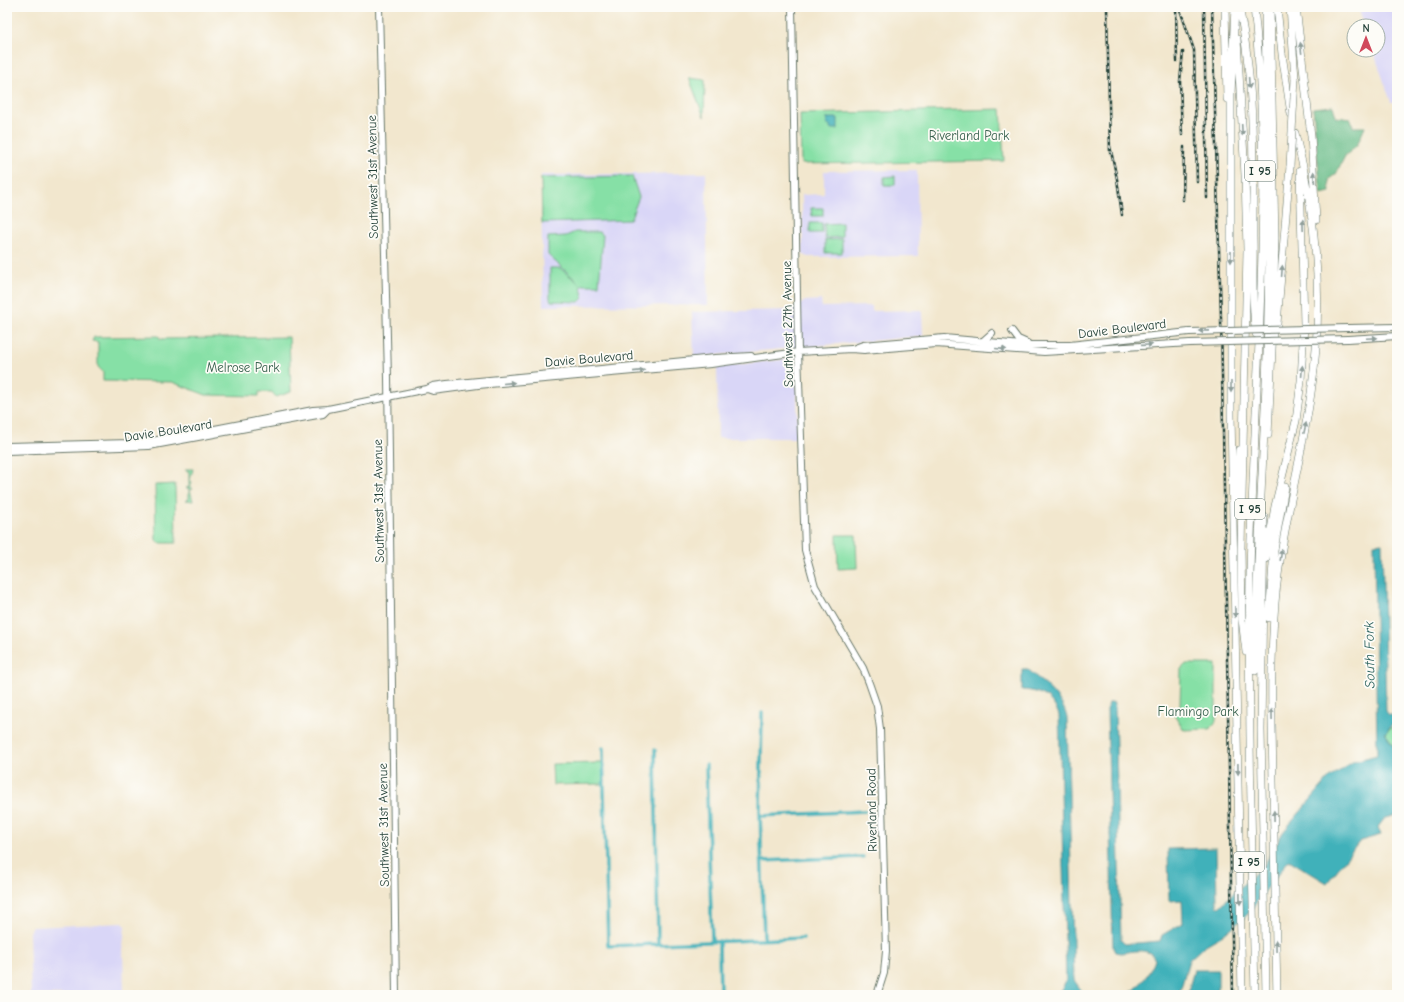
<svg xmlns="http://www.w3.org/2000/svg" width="1404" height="1002" font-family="'Comic Neue',sans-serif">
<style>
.built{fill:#d9d6f7}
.green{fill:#86e0a6;stroke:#528e6d}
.forest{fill:#6cbe8b;stroke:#467e60}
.water{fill:#41b1ba;stroke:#307777}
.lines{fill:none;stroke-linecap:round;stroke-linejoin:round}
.canal{stroke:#41b1ba;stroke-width:3.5}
.secondary-casing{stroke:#69786a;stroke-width:8}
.highway-casing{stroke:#69786a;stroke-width:8}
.secondary{stroke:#fff;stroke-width:6}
.highway{stroke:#fff;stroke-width:7}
.rail-casing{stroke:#1f3d34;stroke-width:2.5}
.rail{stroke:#fdfcf7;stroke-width:1;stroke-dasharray:3;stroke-linecap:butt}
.secondary-bridge-casing{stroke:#69786a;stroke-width:8;stroke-linecap:butt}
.highway-bridge-casing{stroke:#69786a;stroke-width:8;stroke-linecap:butt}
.secondary-bridge{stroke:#fff;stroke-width:6}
.highway-bridge{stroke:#fff;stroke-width:7}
.oneway{fill:#8f9e9a}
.labels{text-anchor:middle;stroke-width:3.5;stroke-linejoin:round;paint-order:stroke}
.shield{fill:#fdfcf7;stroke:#62766e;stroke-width:1}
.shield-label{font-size:12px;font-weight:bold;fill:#1f3d34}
.park-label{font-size:13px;fill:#345e4b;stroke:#fdfcf7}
.street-label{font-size:13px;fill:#1f3d34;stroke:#fdfcf7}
.water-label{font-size:14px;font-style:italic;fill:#29605c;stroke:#fdfcf7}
</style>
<rect width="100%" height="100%" fill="#fdfcf7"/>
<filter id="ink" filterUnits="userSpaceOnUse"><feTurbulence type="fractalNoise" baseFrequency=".025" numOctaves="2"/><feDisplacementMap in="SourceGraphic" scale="8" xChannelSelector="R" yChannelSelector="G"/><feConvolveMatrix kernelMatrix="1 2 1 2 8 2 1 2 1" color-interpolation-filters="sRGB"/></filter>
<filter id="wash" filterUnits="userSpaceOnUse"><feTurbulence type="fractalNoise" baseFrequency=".012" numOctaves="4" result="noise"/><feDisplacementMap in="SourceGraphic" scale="16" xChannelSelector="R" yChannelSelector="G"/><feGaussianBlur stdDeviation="0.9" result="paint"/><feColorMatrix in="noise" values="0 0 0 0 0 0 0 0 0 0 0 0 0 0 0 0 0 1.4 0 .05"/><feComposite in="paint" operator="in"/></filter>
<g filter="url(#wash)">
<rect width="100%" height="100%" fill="#f2e7ce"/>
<path class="built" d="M 1358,7 L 1397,7 L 1397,102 L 1391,102 L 1373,50 L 1378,50 L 1378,26 L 1365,26 Z
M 917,170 L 918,256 L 808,257 L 803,254 L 802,195 L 824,194 L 824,171 Z
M 706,173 L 708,305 L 543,306 L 541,175 Z
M 821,300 L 822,307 L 872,306 L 872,311 L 922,310 L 923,336 L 694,357 L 692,312 L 792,310 L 805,301 Z
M 796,358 L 798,438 L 718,438 L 717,367 Z
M 123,923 L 125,926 L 123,946 L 124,995 L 31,995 L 29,932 L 33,927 Z"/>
<path class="green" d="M 689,78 L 705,80 L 704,117 Z
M 1001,109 L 1004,161 L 801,164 L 800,114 Z
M 632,176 L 639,197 L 630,220 L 542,223 L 541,178 Z
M 895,176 L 895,185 L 884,185 L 884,177 Z
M 811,208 L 823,208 L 823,216 L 812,216 Z
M 810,223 L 822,223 L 822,233 L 810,233 Z
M 842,223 L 842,237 L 825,238 L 824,224 Z
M 575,232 L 599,232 L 603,235 L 599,285 L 581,285 L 583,298 L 579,302 L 551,301 L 550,298 L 550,268 L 560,268 L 580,284 L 548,255 L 548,237 L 566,236 Z
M 842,239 L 842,253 L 825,253 L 825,240 Z
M 159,336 L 160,339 L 289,337 L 291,392 L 276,397 L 272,392 L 259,392 L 259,396 L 206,395 L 172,382 L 103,381 L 103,372 L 98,367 L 98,342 L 92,341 L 94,337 Z
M 186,469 L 193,469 L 190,480 L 192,482 L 190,487 L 193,489 L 190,490 L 193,501 L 186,500 L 189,499 L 189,489 L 186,488 L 189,487 L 189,471 L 186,471 Z
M 175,484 L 176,543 L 159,543 L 156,540 L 155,485 Z
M 837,535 L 856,535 L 857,568 L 838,569 Z
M 1186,664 L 1216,664 L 1216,721 L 1210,729 L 1184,730 L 1174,714 L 1180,705 L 1181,669 Z
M 1397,726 L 1397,750 L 1385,733 L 1390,728 Z
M 603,763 L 603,784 L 553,785 L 552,764 Z"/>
<path class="forest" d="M 1333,106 L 1336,117 L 1351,119 L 1353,127 L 1365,127 L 1357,145 L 1345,156 L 1336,174 L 1329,179 L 1330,192 L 1321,194 L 1313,108 Z"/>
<path class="water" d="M 827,118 L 838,118 L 838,129 L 830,129 L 830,125 L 827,125 Z
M 1382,543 L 1386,711 L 1389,715 L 1397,715 L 1397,724 L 1392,724 L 1385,733 L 1397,752 L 1397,815 L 1385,818 L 1378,827 L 1381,835 L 1360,841 L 1327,883 L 1289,860 L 1247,915 L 1223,935 L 1204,946 L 1189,960 L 1179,995 L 1127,995 C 1138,989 1151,972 1155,960 C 1150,946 1132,952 1120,953 L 1115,952 L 1113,948 L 1107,708 L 1109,703 L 1113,702 L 1115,707 L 1121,940 L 1125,944 L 1160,941 L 1162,935 L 1183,923 L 1182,900 L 1169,901 L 1168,849 L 1216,848 L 1217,906 L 1219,907 L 1265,864 L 1283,832 L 1329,778 L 1354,761 L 1377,755 L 1374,544 Z
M 1022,669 L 1028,669 C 1042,683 1063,697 1067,718 L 1074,980 L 1081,990 L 1087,995 L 1053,995 L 1062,989 L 1066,980 L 1059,715 C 1052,697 1041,691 1022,690 Z
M 1194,970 L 1218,970 L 1218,995 L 1187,995 Z"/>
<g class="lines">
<path class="canal" d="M 762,713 L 760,812 L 764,939
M 603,748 L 608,946 L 803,938
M 655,750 L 658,944
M 706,765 L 712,941
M 760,816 L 865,811
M 762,861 L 863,857
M 719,941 L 720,995"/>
</g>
</g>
<g filter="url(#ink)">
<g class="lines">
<defs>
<path id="secondary" d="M 379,7 L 388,378 L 396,995
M 792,7 L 798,352 L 805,550 L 815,586 L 863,668 L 869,683 L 877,706 L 880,729 L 886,951 L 884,973 L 877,995
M 1348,328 L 1397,327
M 1012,331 L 1018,339 L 1027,343
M 1348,339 L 1397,336
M 983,341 L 992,333
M 855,348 L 863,345 L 944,338 L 1022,345 L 1070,345 L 1189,332
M 427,389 L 433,391 L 478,385 L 711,364 L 798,352 L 851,349 L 864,350 L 936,344 L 1044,352 L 1190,343
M 7,446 L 131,443 L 152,441 L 313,410 L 328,409 L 427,389 L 433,386 L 447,384 L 715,358 L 751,356
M 7,451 L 149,446 L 323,414 L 328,409"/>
<path id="highway" d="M 1225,7 L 1227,99
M 1235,7 L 1231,94 L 1231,415 L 1242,995
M 1239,7 C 1255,82 1253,161 1253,237 C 1254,270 1251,302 1256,334
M 1254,7 C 1274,196 1254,384 1250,573 C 1248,713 1252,854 1255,995
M 1277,7 L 1282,54 L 1291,114
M 1290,7 L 1295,79
M 1296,7 L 1311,136 L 1316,220
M 1237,39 L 1245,175 L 1247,250 L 1241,548 L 1242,619 L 1246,652
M 1277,324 L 1290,166
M 1268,435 L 1273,328 L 1275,238 L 1270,7
M 1237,508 L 1239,450
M 1264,517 L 1261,730 L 1266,995
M 1266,559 L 1275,506 L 1296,421 L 1301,381 L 1304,324 L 1300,171
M 1269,618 L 1274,550 L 1285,487
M 1255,671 C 1256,552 1266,433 1268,314 C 1271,212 1266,109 1265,7
M 1277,995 C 1275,924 1275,853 1273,781 C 1272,722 1270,662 1275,603 C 1281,531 1301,463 1311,393 C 1324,306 1317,217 1295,133"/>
</defs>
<use href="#secondary" class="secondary-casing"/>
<use href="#highway" class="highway-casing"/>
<use href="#secondary" class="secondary"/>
<use href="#highway" class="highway"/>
<defs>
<path id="rail" d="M 1107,7 L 1110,153
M 1176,7 L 1177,61
M 1179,7 L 1194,50 L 1197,182
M 1204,7 L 1207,198
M 1212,7 L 1221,318 L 1233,995
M 1182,135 L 1180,81 L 1183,52
M 1110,146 L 1117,179 L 1122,215
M 1183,200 L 1184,147"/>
</defs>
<use href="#rail" class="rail-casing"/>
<use href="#rail" class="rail"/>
<defs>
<path id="secondary-bridge" d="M 1189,332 L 1348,328
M 1190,343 L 1348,339"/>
<path id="highway-bridge" d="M 1290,166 L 1295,79"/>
</defs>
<use href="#secondary-bridge" class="secondary-bridge-casing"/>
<use href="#highway-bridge" class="highway-bridge-casing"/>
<use href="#secondary-bridge" class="secondary-bridge"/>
<use href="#highway-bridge" class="highway-bridge"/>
</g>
<defs><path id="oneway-solid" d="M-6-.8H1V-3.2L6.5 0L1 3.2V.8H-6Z"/></defs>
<g class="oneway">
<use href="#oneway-solid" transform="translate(1301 48) rotate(-97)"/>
<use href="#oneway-solid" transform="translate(1249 83) rotate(86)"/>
<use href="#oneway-solid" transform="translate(1242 130) rotate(87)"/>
<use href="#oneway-solid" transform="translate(1314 177) rotate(-94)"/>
<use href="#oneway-solid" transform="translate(1303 225) rotate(-92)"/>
<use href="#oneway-solid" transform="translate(1231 257) rotate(90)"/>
<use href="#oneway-solid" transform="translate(1282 271) rotate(-86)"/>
<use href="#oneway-solid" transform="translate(1204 331) rotate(179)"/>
<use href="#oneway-solid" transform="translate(1372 338) rotate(-3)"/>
<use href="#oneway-solid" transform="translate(1147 345) rotate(-4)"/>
<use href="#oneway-solid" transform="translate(1001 349) rotate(5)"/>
<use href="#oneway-solid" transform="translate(639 371) rotate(-6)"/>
<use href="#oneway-solid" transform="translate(1302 371) rotate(-86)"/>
<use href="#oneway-solid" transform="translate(509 383) rotate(-5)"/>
<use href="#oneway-solid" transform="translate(1231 387) rotate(90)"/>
<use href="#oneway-solid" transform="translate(1305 428) rotate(-78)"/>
<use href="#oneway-solid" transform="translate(1281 555) rotate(-82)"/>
<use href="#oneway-solid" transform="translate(1235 612) rotate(89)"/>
<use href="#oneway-solid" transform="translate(1272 714) rotate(-91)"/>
<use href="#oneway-solid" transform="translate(1238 769) rotate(89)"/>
<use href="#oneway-solid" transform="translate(1274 816) rotate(-91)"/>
<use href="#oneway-solid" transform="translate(1240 899) rotate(89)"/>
<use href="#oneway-solid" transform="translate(1276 946) rotate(-91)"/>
</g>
</g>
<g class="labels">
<g class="shield">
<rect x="1245" y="161" width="30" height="20" rx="3"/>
<rect x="1235" y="499" width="30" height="20" rx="3"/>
<rect x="1234" y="852" width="30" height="20" rx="3"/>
</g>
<g class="shield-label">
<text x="1260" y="175">I 95</text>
<text x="1250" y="513">I 95</text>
<text x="1249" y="866">I 95</text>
</g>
<g class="park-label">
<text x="969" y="140">Riverland Park</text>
<text x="243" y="372">Melrose Park</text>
<text x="1198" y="716">Flamingo Park</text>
</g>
<g class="street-label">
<text transform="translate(372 177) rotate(-91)" y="5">Southwest 31st Avenue</text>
<text transform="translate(787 324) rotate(-91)" y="5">Southwest 27th Avenue</text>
<text transform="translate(1122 328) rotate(-7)" y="5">Davie Boulevard</text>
<text transform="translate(589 358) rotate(-5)" y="5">Davie Boulevard</text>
<text transform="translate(168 430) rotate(-9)" y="5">Davie Boulevard</text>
<text transform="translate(378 501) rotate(-91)" y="5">Southwest 31st Avenue</text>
<text transform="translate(871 810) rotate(-91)" y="5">Riverland Road</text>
<text transform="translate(383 825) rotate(-91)" y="5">Southwest 31st Avenue</text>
</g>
<g class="water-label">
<text transform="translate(1369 655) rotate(-91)" y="5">South Fork</text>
</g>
</g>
<rect width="1404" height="1002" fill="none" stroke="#fdfcf7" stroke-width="24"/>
<g transform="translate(1366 38)"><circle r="19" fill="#fdfcf7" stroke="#a4b0a9"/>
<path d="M0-3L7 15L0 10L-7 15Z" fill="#d1495b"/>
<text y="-6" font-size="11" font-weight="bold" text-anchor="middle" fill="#1f3d34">N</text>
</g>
</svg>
